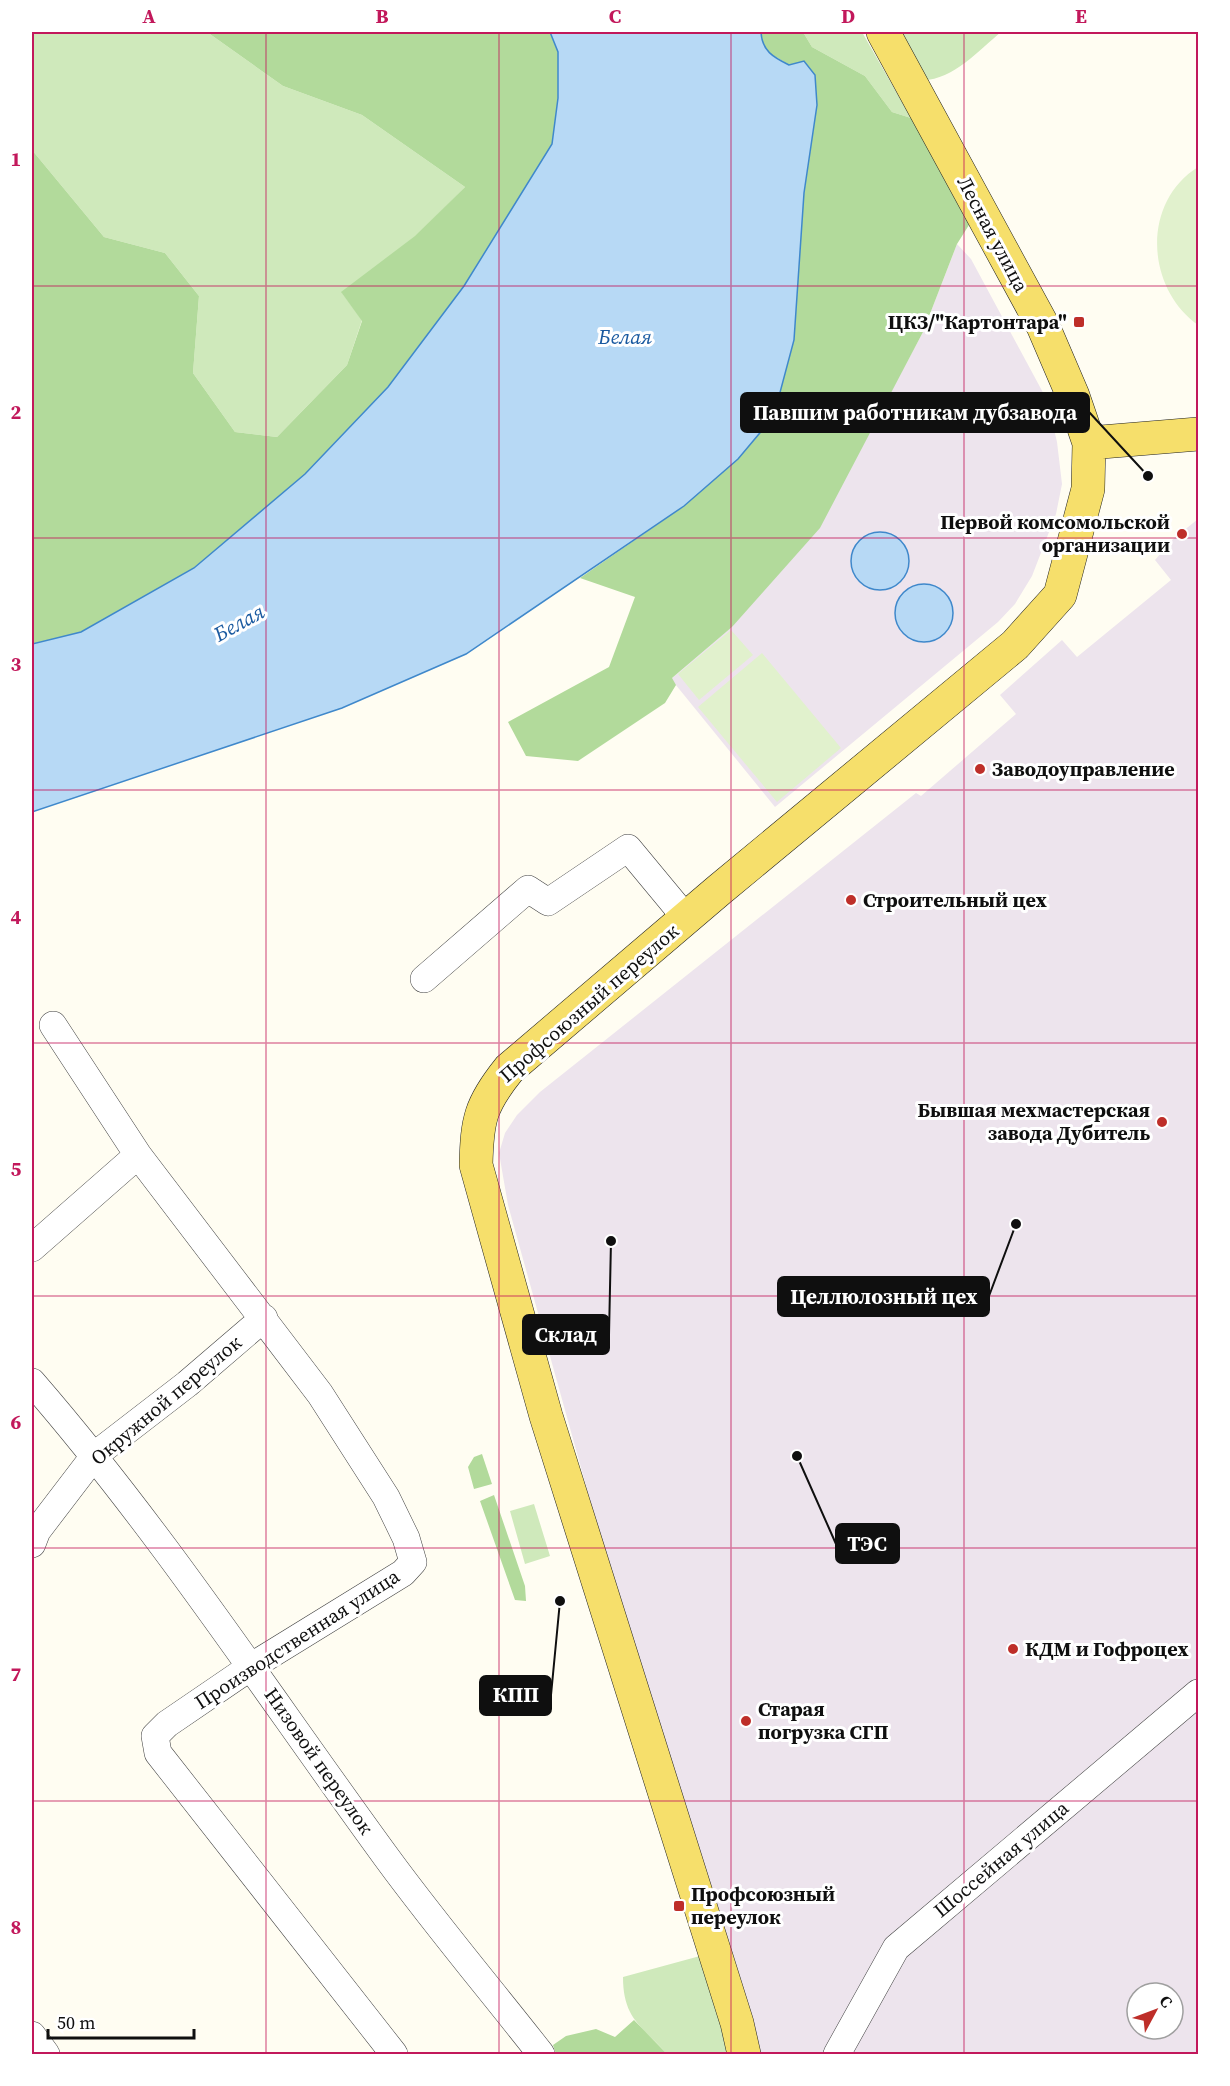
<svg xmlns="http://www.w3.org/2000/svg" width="1230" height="2086" font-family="'Source Serif 4',serif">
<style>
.industrial{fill:#ede4ed;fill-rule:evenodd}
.green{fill:#cfe9bb}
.forest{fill:#b2da9b}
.pitch{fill:#e1f1cd}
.water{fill:#b7d9f5;stroke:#3f88cb;stroke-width:1.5}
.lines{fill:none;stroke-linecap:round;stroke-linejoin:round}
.minor-casing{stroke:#424242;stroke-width:28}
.major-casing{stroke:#202020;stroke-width:34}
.minor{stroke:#fff;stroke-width:27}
.major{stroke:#f6df6b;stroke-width:33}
.grid{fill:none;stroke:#c2185b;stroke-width:1.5;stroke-opacity:0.55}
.poi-dot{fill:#be2e29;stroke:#fff;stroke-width:2}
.labels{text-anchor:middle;stroke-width:6;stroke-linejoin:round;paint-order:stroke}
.street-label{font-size:20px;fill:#0f0f0f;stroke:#fff}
.poi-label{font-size:20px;font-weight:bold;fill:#0f0f0f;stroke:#fff;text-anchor:start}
.water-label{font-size:21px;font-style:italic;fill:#1a5aa0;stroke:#fff}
.leader{fill:none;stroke:#0f0f0f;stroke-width:2}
.callout-dot{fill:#0f0f0f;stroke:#fff;stroke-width:2}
.callout{fill:#0f0f0f;stroke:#0f0f0f;stroke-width:2}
.callout-label{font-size:21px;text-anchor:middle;font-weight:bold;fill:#fff}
.neatline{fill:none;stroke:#c2185b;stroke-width:2}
.grid-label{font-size:20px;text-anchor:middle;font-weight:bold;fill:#c2185b}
</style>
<rect width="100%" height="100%" fill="#fffdf2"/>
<path class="industrial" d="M 957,244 L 971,259 L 1047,400 L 1057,442 L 1062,484 L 1056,514 L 1032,576 L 1015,604 L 998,622 L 775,807 L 671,679 L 732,627 L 878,416 L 923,332 Z
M 1198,519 L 1198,2054 L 744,2054 L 508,1205 L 499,1153 L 505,1133 L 517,1115 L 540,1092 L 916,793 L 921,796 L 1016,714 L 1000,695 L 1062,640 L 1077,657 L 1171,580 L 1155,560 L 1172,540 ZM 1137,1993 L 1173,1993 L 1173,2029 L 1137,2029 Z"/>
<path class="green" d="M 32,32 L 207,32 L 283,86 L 362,115 L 465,187 L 416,236 L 342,293 L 362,320 L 347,365 L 277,437 L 235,432 L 193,373 L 199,296 L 165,253 L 104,237 L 32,150 Z
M 803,32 L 862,32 L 911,118 L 892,112 L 865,76 L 812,47 Z
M 895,32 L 1001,32 C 979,50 952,81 922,80 Z
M 534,1504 L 550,1556 L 525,1564 L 510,1511 Z
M 700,1956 L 731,2054 L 667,2054 C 642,2026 623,2019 623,1977 Z"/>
<path class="forest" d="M 207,32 L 550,32 L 558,52 L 558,98 L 552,144 L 464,286 L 388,387 L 305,474 L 194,568 L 81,632 L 32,644 L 32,150 L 104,237 L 165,253 L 199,296 L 193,373 L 235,432 L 277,437 L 347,365 L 362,321 L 341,292 L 415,236 L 465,187 L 362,115 L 283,86 Z
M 761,32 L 803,32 L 812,47 L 865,76 L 892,112 L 911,118 L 969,225 L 957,244 L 923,332 L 820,528 L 732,627 L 672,678 L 676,685 L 665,703 L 578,761 L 526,756 L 508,722 L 609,667 L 635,597 L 580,578 L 684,506 L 738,459 L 764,428 L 794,340 L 804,193 L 817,105 C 808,93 800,76 789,66 C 775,52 763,59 761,32 Z
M 482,1454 L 492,1484 L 474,1489 L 468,1467 L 474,1457 Z
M 494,1495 L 525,1586 L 526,1601 L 515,1600 L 480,1501 Z
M 634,2020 L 667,2054 L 556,2054 L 553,2045 L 566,2036 L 596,2029 L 615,2037 Z"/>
<path class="pitch" d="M 1198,167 L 1198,325 C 1146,288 1141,203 1198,167 Z
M 731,630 L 753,655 L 699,700 L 678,674 Z
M 762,653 L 841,748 L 777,802 L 698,707 Z"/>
<path class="water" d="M 550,32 L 761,32 C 762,51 773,57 789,65 L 804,61 L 815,75 L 817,105 L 804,193 L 794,340 L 778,400 L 764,428 L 738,459 L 684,506 L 466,654 L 342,708 L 32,812 L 32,644 L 81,632 L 194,568 L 305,474 L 388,387 L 464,286 L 552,144 L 558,98 L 558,52 Z
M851 561a29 29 0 1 1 58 0a29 29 0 1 1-58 0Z
M895 613a29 29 0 1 1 58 0a29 29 0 1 1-58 0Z"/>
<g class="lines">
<defs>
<path id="minor" d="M 424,979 L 528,889 L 548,902 L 628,848 L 686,918
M 53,1025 L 138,1155 L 320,1394 L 386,1497 L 406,1538 L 413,1562 L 403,1573 L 252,1666 L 167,1724 L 155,1736 L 158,1753 L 394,2054
M 32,1248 L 138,1155
M 32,1382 C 162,1532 270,1698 387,1858 C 436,1925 490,1989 541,2054
M 32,1544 L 37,1531 L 95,1455 L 187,1384 L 264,1318
M 32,2035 L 46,2054
M 837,2054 L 896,1948 L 1198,1693"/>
<path id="major" d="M 1089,443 L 1198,434
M 744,2054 L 737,2023 L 546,1416 L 476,1165 C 477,1120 480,1105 509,1069 L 719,890 L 1015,645 L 1060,595 L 1088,489 L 1089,443 L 1073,396 L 1043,326 L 883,32"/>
</defs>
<use href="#minor" class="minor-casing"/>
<use href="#major" class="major-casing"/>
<use href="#minor" class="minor"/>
<use href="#major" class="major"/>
</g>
<path class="grid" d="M 266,32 L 266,2054M 499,32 L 499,2054M 731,32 L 731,2054M 964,32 L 964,2054M 32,286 L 1198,286M 32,538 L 1198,538M 32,790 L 1198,790M 32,1043 L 1198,1043M 32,1296 L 1198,1296M 32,1548 L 1198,1548M 32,1801 L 1198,1801"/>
<g class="poi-dot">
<rect x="1073" y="316" width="12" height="12" rx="3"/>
<circle cx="1182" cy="534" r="6"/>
<circle cx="980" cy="769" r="6"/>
<circle cx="851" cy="900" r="6"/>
<circle cx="1162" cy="1122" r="6"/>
<circle cx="1013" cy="1649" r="6"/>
<circle cx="746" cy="1721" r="6"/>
<rect x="673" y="1900" width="12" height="12" rx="3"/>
</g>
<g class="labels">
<g class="street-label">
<text transform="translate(993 234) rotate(62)" y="7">Лесная улица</text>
<text transform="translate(589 1003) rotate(-41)" y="7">Профсоюзный переулок</text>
<text transform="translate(166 1400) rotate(-40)" y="7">Окружной переулок</text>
<text transform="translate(297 1639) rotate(-33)" y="7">Производственная улица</text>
<text transform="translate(319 1761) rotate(55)" y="7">Низовой переулок</text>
<text transform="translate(1001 1859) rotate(-40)" y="7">Шоссейная улица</text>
</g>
<g class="poi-label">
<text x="1067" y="329" text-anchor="end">ЦКЗ/"Картонтара"</text>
<text x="1170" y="529" text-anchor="end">Первой комсомольской<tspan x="1170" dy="23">организации</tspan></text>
<text x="992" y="776">Заводоуправление</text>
<text x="863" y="907">Строительный цех</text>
<text x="1150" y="1117" text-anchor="end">Бывшая мехмастерская<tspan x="1150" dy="23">завода Дубитель</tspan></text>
<text x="1025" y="1656">КДМ и Гофроцех</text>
<text x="758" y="1716">Старая<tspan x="758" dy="23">погрузка СГП</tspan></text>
<text x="691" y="1901">Профсоюзный<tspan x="691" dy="23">переулок</tspan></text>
</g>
<g class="water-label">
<text x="625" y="344">Белая</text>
<text transform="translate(239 623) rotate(-29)" y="7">Белая</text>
</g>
</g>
<path class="leader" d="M1148 476L1089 412M1016 1224L989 1296M611 1241L609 1335M797 1456L836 1544M560 1601L551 1695"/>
<g class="callout-dot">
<circle cx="1148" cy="476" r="6"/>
<circle cx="1016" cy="1224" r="6"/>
<circle cx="611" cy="1241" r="6"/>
<circle cx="797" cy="1456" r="6"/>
<circle cx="560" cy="1601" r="6"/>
</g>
<g class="callout">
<rect x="741" y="393" width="348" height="39" rx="6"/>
<rect x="778" y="1277" width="211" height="39" rx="6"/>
<rect x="523" y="1315" width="86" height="39" rx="6"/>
<rect x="836" y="1524" width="63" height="39" rx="6"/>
<rect x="480" y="1676" width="71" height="39" rx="6"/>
</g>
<g class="callout-label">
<text x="915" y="420">Павшим работникам дубзавода</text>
<text x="884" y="1304">Целлюлозный цех</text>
<text x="566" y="1342">Склад</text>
<text x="867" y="1551">ТЭС</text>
<text x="516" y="1702">КПП</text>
</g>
<rect width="1230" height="2086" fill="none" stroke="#ffffff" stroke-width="66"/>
<g transform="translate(1155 2011) rotate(49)"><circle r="28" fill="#ffffff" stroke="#9f9f9f" stroke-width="1.5"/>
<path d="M0-4.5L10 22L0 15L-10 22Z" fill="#be2e29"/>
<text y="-9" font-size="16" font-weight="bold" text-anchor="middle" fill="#0f0f0f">С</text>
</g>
<path d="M48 2029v9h146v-9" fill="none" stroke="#0f0f0f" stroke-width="3"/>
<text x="57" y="2029" font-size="18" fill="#0f0f0f" stroke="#ffffff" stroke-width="4.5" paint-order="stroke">50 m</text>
<rect x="33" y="33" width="1164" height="2020" class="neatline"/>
<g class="grid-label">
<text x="149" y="23">A</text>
<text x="382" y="23">B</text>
<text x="615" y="23">C</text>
<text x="848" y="23">D</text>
<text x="1081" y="23">E</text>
<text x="16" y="166">1</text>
<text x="16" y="419">2</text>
<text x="16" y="671">3</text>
<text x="16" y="924">4</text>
<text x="16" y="1176">5</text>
<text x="16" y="1429">6</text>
<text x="16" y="1681">7</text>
<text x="16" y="1934">8</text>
</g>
</svg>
